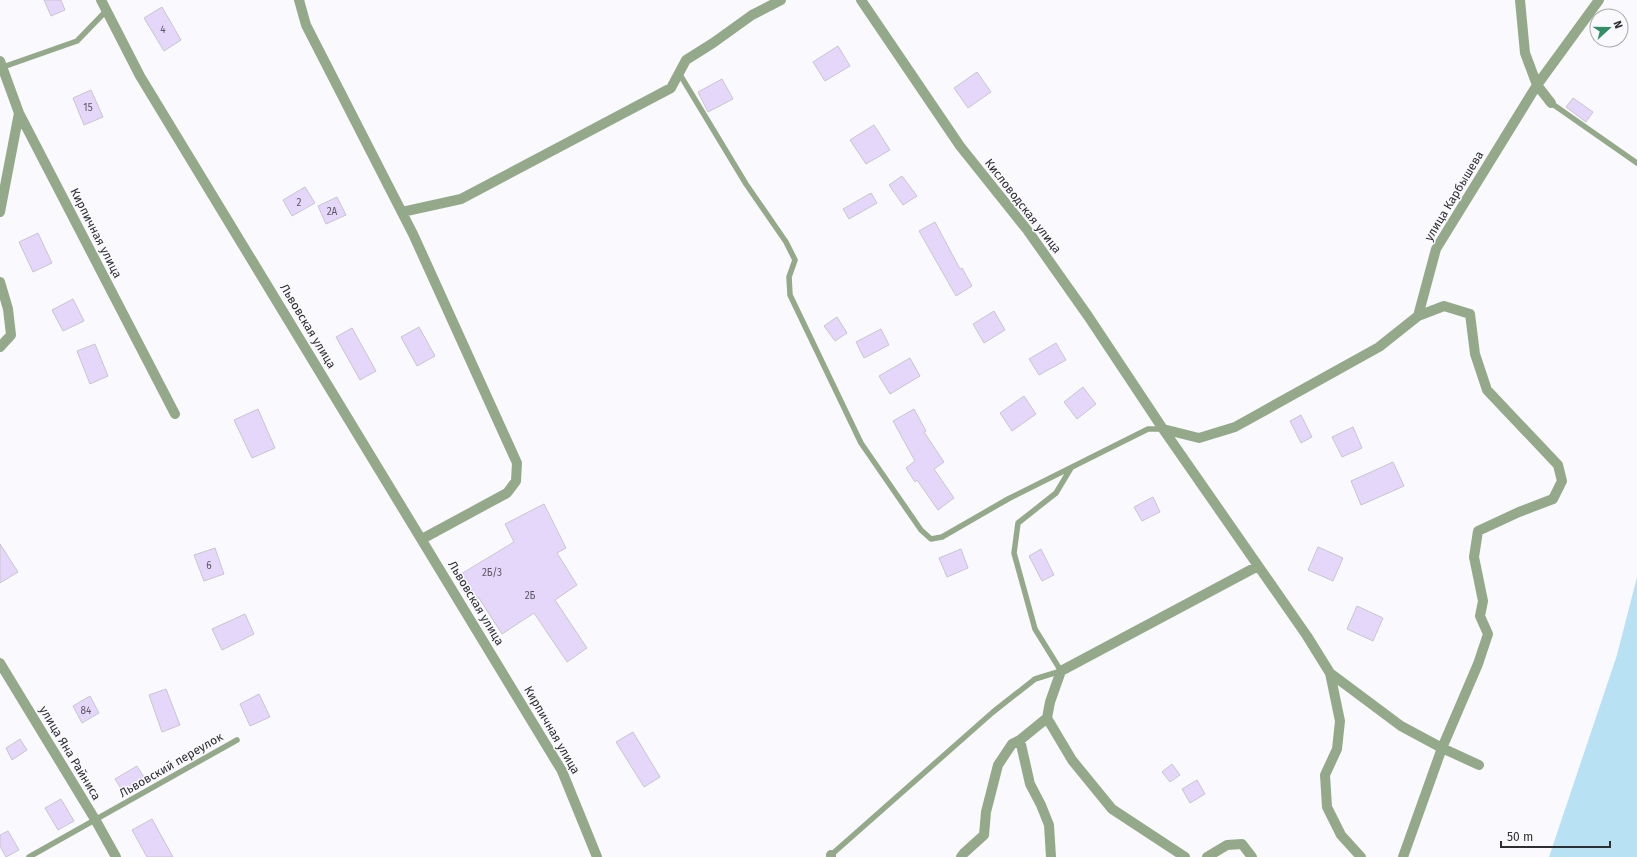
<svg xmlns="http://www.w3.org/2000/svg" width="1637" height="857" font-family="'Fira Sans',sans-serif">
<style>
.water{fill:#b8e1f4}
.building{fill:#e5d7fa;stroke:#c9c5d0}
.lines{fill:none;stroke-linecap:round;stroke-linejoin:round}
.lane{stroke:#94a98a;stroke-width:5.5}
.street{stroke:#94a98a;stroke-width:10}
.labels{text-anchor:middle;stroke-width:3;stroke-linejoin:round;paint-order:stroke}
.number-label{font-size:10px;fill:#5c5965}
.street-label{font-size:12px;fill:#2e2f33;stroke:#f9f9fe}
</style>
<rect width="100%" height="100%" fill="#f9f9fe"/>
<path class="water" d="M 1637,577 L 1637,857 L 1549,857 L 1617,655 Z"/>
<path class="building" d="M 44,0 L 61,0 L 65,10 L 51,16 Z
M 162,7 L 181,40 L 164,51 L 144,18 Z
M 838,46 L 850,66 L 825,81 L 813,62 Z
M 977,72 L 991,92 L 968,108 L 954,88 Z
M 722,79 L 733,99 L 708,112 L 698,92 Z
M 91,90 L 103,117 L 84,125 L 73,98 Z
M 1573,98 L 1593,112 L 1586,122 L 1566,107 Z
M 874,125 L 890,150 L 866,164 L 850,140 Z
M 902,176 L 917,196 L 903,205 L 889,185 Z
M 305,187 L 315,203 L 292,216 L 283,200 Z
M 871,193 L 877,203 L 849,219 L 843,209 Z
M 337,197 L 346,215 L 326,224 L 318,206 Z
M 935,222 L 960,269 L 962,268 L 972,286 L 956,296 L 919,231 Z
M 38,233 L 52,263 L 33,272 L 19,242 Z
M 73,299 L 84,321 L 63,331 L 52,310 Z
M 994,311 L 1005,330 L 984,343 L 973,324 Z
M 837,317 L 847,333 L 835,341 L 824,326 Z
M 419,327 L 435,356 L 417,366 L 401,337 Z
M 352,328 L 376,371 L 360,380 L 336,337 Z
M 881,329 L 889,345 L 864,358 L 856,342 Z
M 1056,343 L 1066,360 L 1039,375 L 1029,359 Z
M 95,344 L 108,376 L 90,384 L 77,351 Z
M 910,358 L 920,376 L 890,394 L 879,376 Z
M 1083,387 L 1096,404 L 1077,419 L 1064,402 Z
M 1024,396 L 1036,414 L 1012,431 L 1000,413 Z
M 258,409 L 275,448 L 252,458 L 234,420 Z
M 914,409 L 926,431 L 924,432 L 944,462 L 934,469 L 954,498 L 938,510 L 917,480 L 915,482 L 906,468 L 915,461 L 893,421 Z
M 1301,415 L 1312,437 L 1301,443 L 1290,421 Z
M 1353,427 L 1362,448 L 1342,457 L 1332,437 Z
M 1393,462 L 1404,486 L 1361,505 L 1351,481 Z
M 1153,497 L 1160,512 L 1142,521 L 1134,507 Z
M 544,504 L 566,548 L 557,553 L 577,585 L 555,600 L 587,648 L 567,662 L 534,613 L 502,634 L 479,598 L 477,599 L 461,574 L 514,542 L 505,524 Z
M 0,544 L 18,572 L 0,583 Z
M 1318,547 L 1343,558 L 1333,581 L 1308,570 Z
M 215,548 L 224,574 L 204,581 L 194,555 Z
M 961,549 L 968,568 L 947,577 L 939,558 Z
M 1041,549 L 1054,575 L 1042,581 L 1029,556 Z
M 1357,606 L 1383,618 L 1373,641 L 1347,629 Z
M 245,614 L 254,634 L 222,650 L 212,629 Z
M 166,689 L 180,725 L 162,732 L 149,695 Z
M 259,694 L 270,717 L 250,726 L 240,704 Z
M 90,696 L 99,713 L 82,723 L 73,706 Z
M 633,732 L 660,777 L 644,787 L 616,742 Z
M 20,739 L 27,750 L 12,760 L 6,748 Z
M 1172,764 L 1180,775 L 1170,782 L 1162,772 Z
M 137,766 L 147,782 L 125,795 L 115,779 Z
M 1197,780 L 1205,794 L 1190,803 L 1182,789 Z
M 61,799 L 74,821 L 58,830 L 45,808 Z
M 152,819 L 173,857 L 147,857 L 132,830 Z
M 8,831 L 19,850 L 6,857 L 0,846 L 0,835 Z"/>
<g class="lines">
<path class="lane" d="M 3,67 L 77,41 L 106,11
M 679,73 L 746,184 L 786,242 L 795,260 L 789,277 L 790,295 L 861,443 L 921,530 L 931,539 L 942,537 L 1008,499 L 1148,429 L 1163,429
M 1551,103 L 1637,163
M 831,855 L 993,712 L 1035,679 L 1061,671 L 1035,629 L 1014,553 L 1018,523 L 1056,493 L 1071,468
M 29,857 L 237,740"/>
<path class="street" d="M 101,0 L 140,76 L 562,771 L 597,857
M 299,0 L 306,25 L 413,234 L 517,463 L 516,481 L 507,493 L 422,539
M 861,0 L 960,146 L 1028,231 L 1088,316 L 1163,429 L 1307,636 L 1330,673 L 1401,726 L 1442,748 L 1479,765
M 1520,0 L 1525,53 L 1537,85 L 1551,103
M 0,61 L 19,113 L 175,414
M 0,212 L 19,113
M 402,212 L 461,199 L 671,88 L 686,60 L 713,43 L 752,15 L 781,0
M 0,282 L 8,309 L 11,335 L 0,347
M 1163,429 L 1199,438 L 1235,427 L 1379,347 L 1418,316 L 1436,249 L 1537,85 L 1599,0
M 0,663 L 96,821 L 116,857
M 1330,673 L 1340,721 L 1337,749 L 1325,775 L 1327,807 L 1341,835 L 1361,857
M 1047,718 L 1072,760 L 1112,809 L 1185,857
M 1020,740 L 1030,784 L 1041,805 L 1049,825 L 1051,857
M 831,855 L 831,857
M 961,857 L 964,853 L 984,835 L 986,812 L 998,765 L 1012,744 L 1020,740 L 1047,718 L 1050,702 L 1061,671 L 1258,566
M 1207,857 L 1227,845 L 1242,844 L 1252,857
M 1403,857 L 1442,748 L 1478,664 L 1488,634 L 1480,616 L 1483,601 L 1474,557 L 1478,531 L 1519,512 L 1553,499 L 1562,481 L 1558,465 L 1487,390 L 1475,354 L 1470,314 L 1444,306 L 1418,316"/>
</g>
<g class="labels">
<g class="number-label">
<text x="163" y="33">4</text>
<text x="88" y="111">15</text>
<text x="299" y="206">2</text>
<text x="332" y="215">2А</text>
<text x="209" y="569">6</text>
<text x="492" y="576">2Б/3</text>
<text x="530" y="599">2Б</text>
<text x="86" y="714">84</text>
</g>
<g class="street-label">
<text transform="translate(1454 196) rotate(-59)" y="4">улица Карбышева</text>
<text transform="translate(1023 206) rotate(52)" y="4">Кисловодская улица</text>
<text transform="translate(96 233) rotate(63)" y="4">Кирпичная улица</text>
<text transform="translate(308 326) rotate(59)" y="4">Львовская улица</text>
<text transform="translate(476 603) rotate(59)" y="4">Львовская улица</text>
<text transform="translate(552 730) rotate(60)" y="4">Кирпичная улица</text>
<text transform="translate(70 753) rotate(59)" y="4">улица Яна Райниса</text>
<text transform="translate(171 765) rotate(-30)" y="4">Львовский переулок</text>
</g>
</g>
<g transform="translate(1609 28) rotate(69)"><circle r="19" fill="#f9f9fe" stroke="#a8a8ad"/>
<path d="M0-3L7 15L0 10L-7 15Z" fill="#308f68"/>
<text y="-6" font-size="11" font-weight="bold" text-anchor="middle" fill="#2e2f33">N</text>
</g>
<path d="M1501 841v6h109v-6" fill="none" stroke="#2e2f33" stroke-width="2"/>
<text x="1507" y="841" font-size="12" fill="#2e2f33" stroke="#f9f9fe" stroke-width="3" paint-order="stroke">50 m</text>
</svg>
